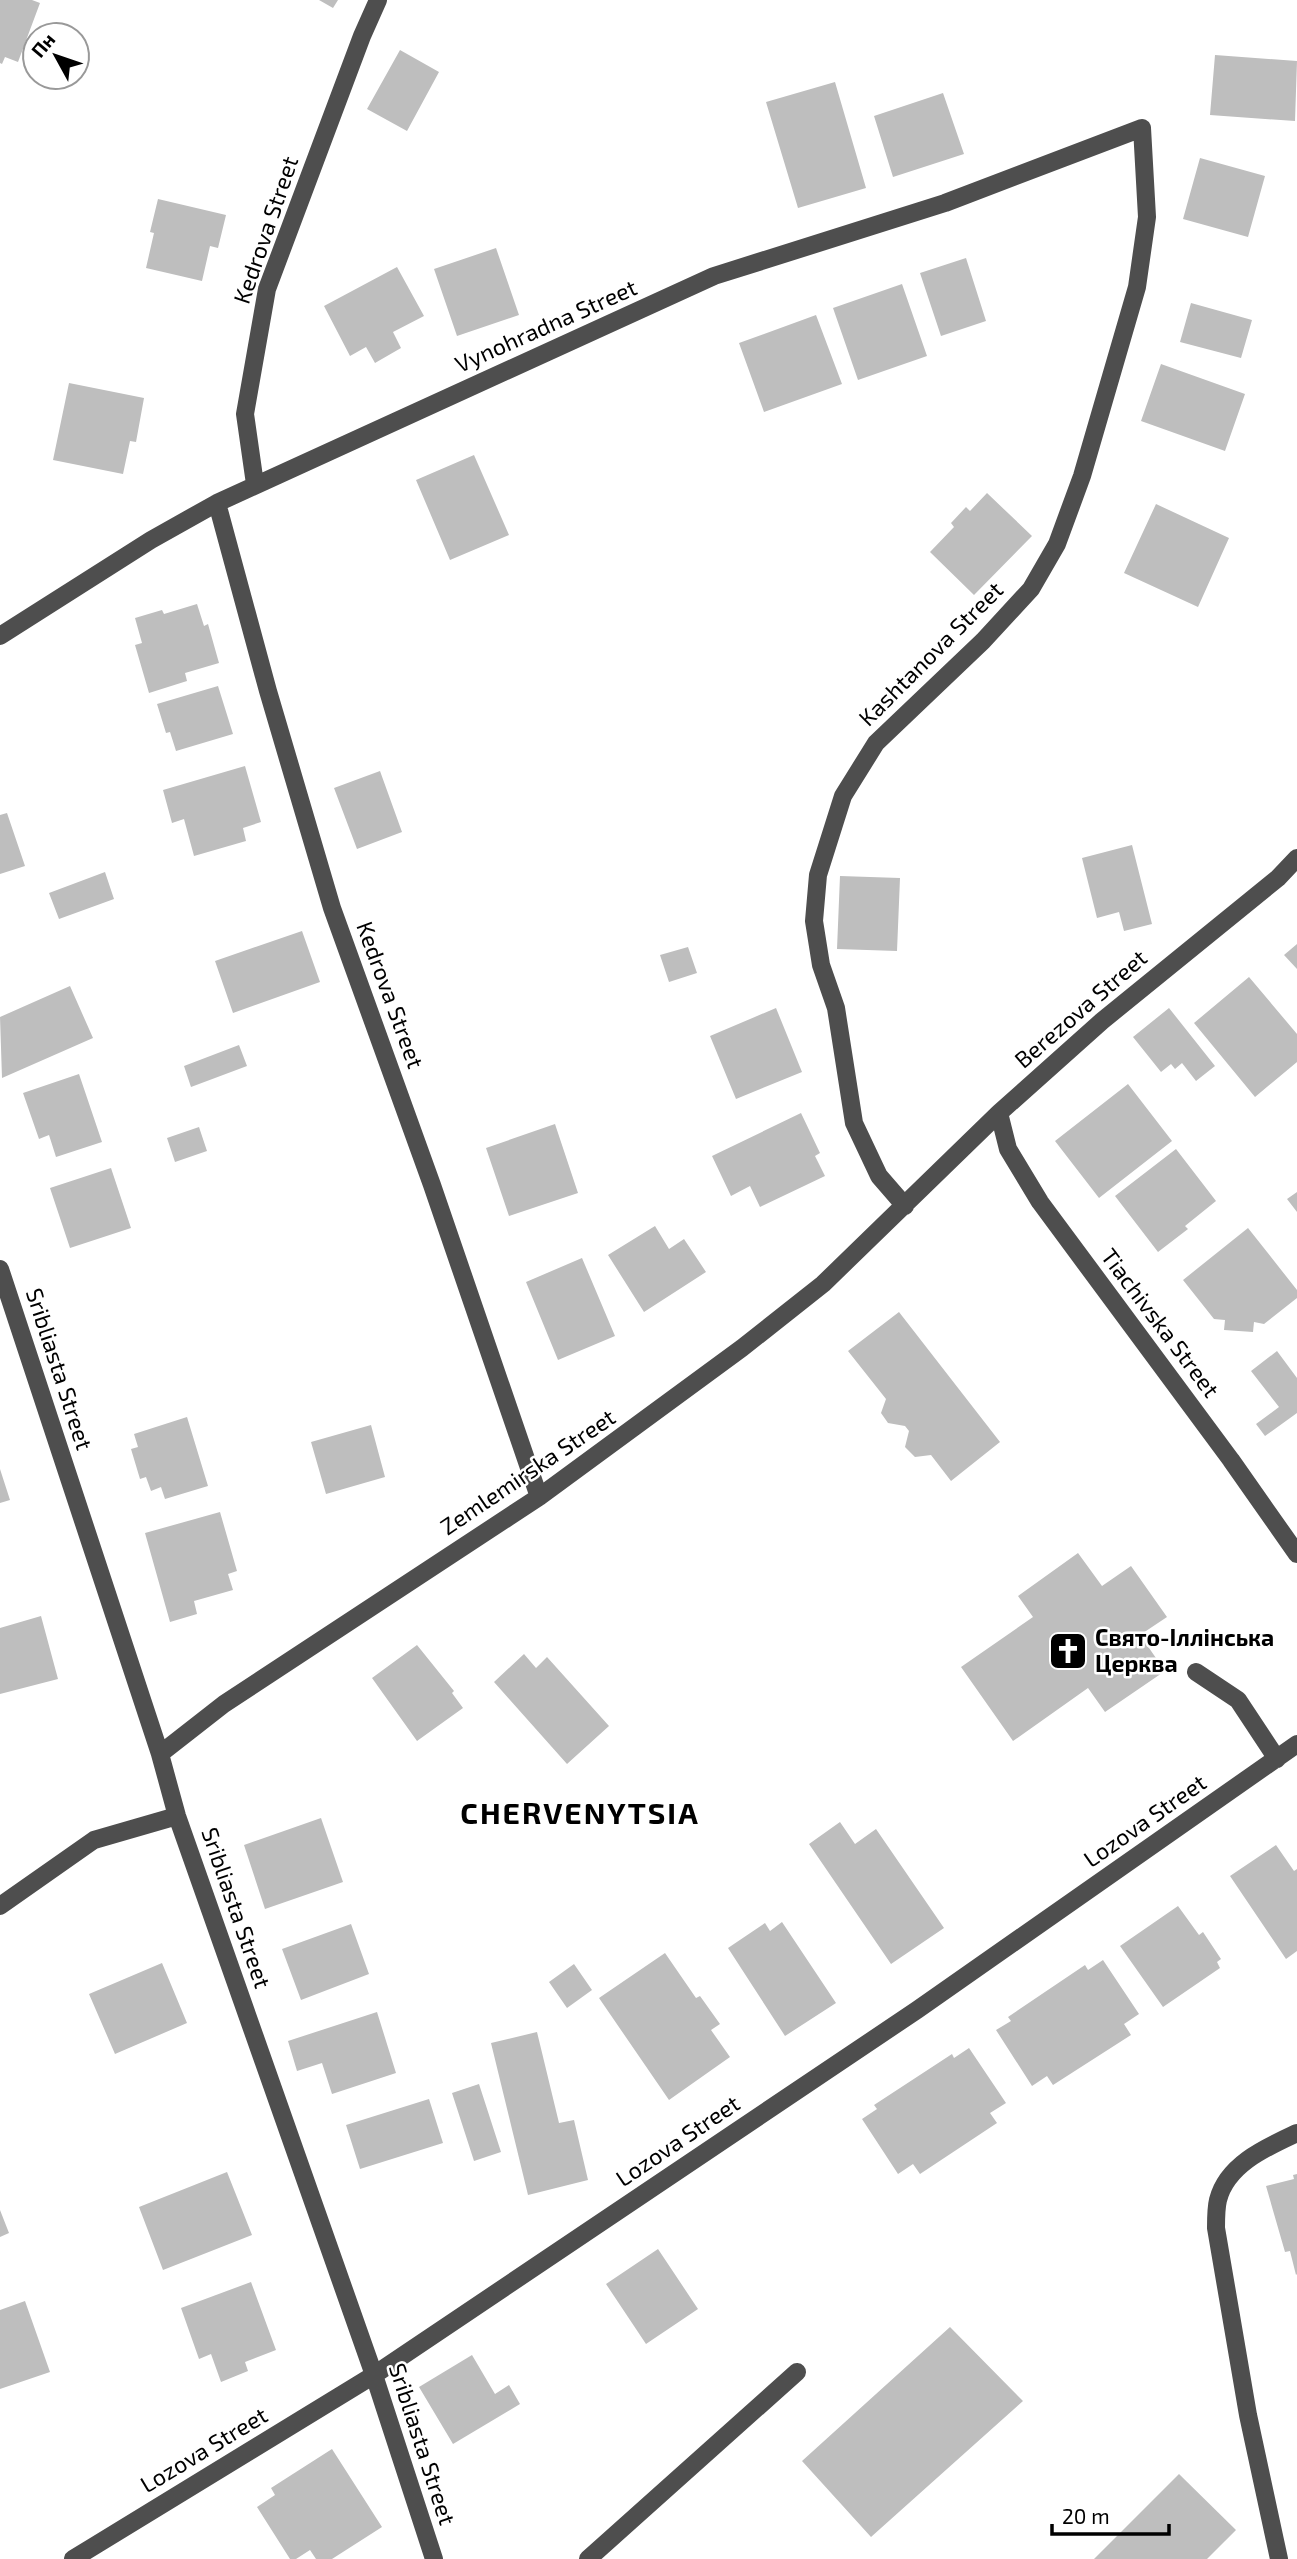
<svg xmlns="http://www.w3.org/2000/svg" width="1297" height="2559" font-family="'Exo 2',sans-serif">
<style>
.building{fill:#bebebe}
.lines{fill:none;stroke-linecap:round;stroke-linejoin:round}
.minor{stroke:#4e4e4e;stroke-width:18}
.labels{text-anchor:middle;stroke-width:5;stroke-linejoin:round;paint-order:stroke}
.street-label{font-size:23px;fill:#000;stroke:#fff}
.poi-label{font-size:23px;font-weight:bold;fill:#000;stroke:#fff;text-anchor:start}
.district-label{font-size:30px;font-weight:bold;letter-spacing:2px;fill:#000;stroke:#fff}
</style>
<rect width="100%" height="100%" fill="#fff"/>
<path class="building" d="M 0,0 L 32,0 L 40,3 L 18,62 L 5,57 L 2,64 L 0,63 Z
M 319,0 L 338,0 L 333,8 Z
M 400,50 L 439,72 L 407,131 L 367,109 Z
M 1215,55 L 1297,61 L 1295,121 L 1210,115 Z
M 835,82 L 866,188 L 798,208 L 766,102 Z
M 943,93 L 964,154 L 893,177 L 874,116 Z
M 1200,158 L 1265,176 L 1248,237 L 1183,219 Z
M 158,199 L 226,215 L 218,248 L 210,246 L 202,281 L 146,268 L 154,233 L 150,232 Z
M 496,248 L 519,315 L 457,336 L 434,269 Z
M 966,258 L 986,321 L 941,336 L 920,273 Z
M 397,267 L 424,316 L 393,332 L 401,348 L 375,363 L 366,347 L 350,356 L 324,306 Z
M 902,284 L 927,356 L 858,380 L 833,308 Z
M 1191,303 L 1252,320 L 1241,358 L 1180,342 Z
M 816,315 L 842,384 L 764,412 L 739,343 Z
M 1161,364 L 1245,394 L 1225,451 L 1141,421 Z
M 69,383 L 144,398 L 136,442 L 130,441 L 123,474 L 53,460 Z
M 474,455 L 509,535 L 450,560 L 416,480 Z
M 987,493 L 1032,536 L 974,595 L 930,552 L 954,527 L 951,523 L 966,507 L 970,511 Z
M 1156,504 L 1229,538 L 1198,607 L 1124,573 Z
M 197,604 L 204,626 L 208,624 L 219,663 L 185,673 L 187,681 L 149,693 L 135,645 L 142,643 L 135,618 L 162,610 L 164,614 Z
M 218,686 L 233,734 L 176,751 L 170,732 L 166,733 L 157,704 Z
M 245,766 L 261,822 L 243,828 L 246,841 L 194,856 L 184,819 L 172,823 L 163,790 Z
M 380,771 L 402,832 L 357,849 L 334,788 Z
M 7,813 L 25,866 L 0,874 L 0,815 Z
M 1132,845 L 1152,924 L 1124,931 L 1119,912 L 1097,918 L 1082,858 Z
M 105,872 L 114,899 L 59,919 L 49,893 Z
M 840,876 L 900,878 L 897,951 L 837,949 Z
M 302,931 L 320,982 L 233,1013 L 215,961 Z
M 1297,944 L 1297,969 L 1284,955 Z
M 688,947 L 697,973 L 669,982 L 660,955 Z
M 1249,977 L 1297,1034 L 1297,1062 L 1255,1097 L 1194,1023 Z
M 70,986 L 93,1038 L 2,1078 L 0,1017 Z
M 776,1008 L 802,1072 L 736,1099 L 710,1036 Z
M 1169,1008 L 1215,1066 L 1196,1081 L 1182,1063 L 1175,1069 L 1171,1064 L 1161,1072 L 1133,1037 Z
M 239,1045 L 247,1066 L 191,1087 L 184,1066 Z
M 79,1074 L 102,1142 L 56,1157 L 49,1135 L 39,1139 L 23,1093 Z
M 1128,1084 L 1172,1141 L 1099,1198 L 1055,1141 Z
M 801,1113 L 820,1153 L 815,1156 L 825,1176 L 760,1207 L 750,1186 L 731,1196 L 712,1156 Z
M 555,1124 L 578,1193 L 509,1216 L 486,1148 Z
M 199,1127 L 207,1151 L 175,1162 L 167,1138 Z
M 1176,1149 L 1216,1201 L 1185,1226 L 1188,1229 L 1158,1252 L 1115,1196 Z
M 111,1168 L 131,1228 L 70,1248 L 50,1188 Z
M 1297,1192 L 1297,1212 L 1287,1199 Z
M 655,1226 L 669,1249 L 684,1239 L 706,1272 L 644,1312 L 608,1255 Z
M 1248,1228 L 1297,1290 L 1297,1298 L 1264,1324 L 1254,1322 L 1253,1332 L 1224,1330 L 1225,1320 L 1214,1319 L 1183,1280 Z
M 582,1258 L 615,1336 L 558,1360 L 526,1282 Z
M 899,1312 L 1000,1442 L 951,1481 L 931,1455 L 915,1457 L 905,1447 L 909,1431 L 905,1426 L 888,1423 L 881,1413 L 886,1399 L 848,1351 Z
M 1277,1351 L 1297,1378 L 1297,1413 L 1265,1436 L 1256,1424 L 1279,1407 L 1251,1371 Z
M 187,1417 L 208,1486 L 165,1499 L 161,1487 L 151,1491 L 146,1477 L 140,1479 L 131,1449 L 138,1447 L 134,1434 Z
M 371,1425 L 385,1477 L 326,1494 L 311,1442 Z
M 0,1469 L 10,1500 L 0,1503 Z
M 220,1512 L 237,1571 L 228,1574 L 233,1590 L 194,1601 L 197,1614 L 170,1622 L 145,1533 Z
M 1078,1553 L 1102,1586 L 1131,1566 L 1167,1617 L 1140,1635 L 1165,1671 L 1105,1712 L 1088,1688 L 1013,1741 L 961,1667 L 1033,1617 L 1018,1596 Z
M 41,1616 L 58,1679 L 0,1694 L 0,1628 Z
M 417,1645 L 454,1691 L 452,1693 L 463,1708 L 417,1741 L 372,1678 Z
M 524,1654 L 536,1668 L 547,1657 L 609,1726 L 567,1764 L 494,1682 Z
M 321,1818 L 343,1882 L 265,1909 L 244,1845 Z
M 840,1822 L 855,1844 L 876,1829 L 944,1928 L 891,1964 L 809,1844 Z
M 1276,1845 L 1294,1871 L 1297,1869 L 1297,1951 L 1286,1959 L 1230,1876 Z
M 1178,1906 L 1199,1935 L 1203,1932 L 1221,1959 L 1217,1962 L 1220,1968 L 1163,2007 L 1120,1946 Z
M 782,1922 L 836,2003 L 785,2036 L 728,1948 L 765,1923 L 770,1931 Z
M 351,1924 L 369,1974 L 301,2000 L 282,1949 Z
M 665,1953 L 696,1998 L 700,1996 L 720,2024 L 711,2030 L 730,2057 L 669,2100 L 599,1998 Z
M 1103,1960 L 1139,2014 L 1124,2024 L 1131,2035 L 1053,2085 L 1047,2076 L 1032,2086 L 996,2030 L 1011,2021 L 1008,2017 L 1085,1965 L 1088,1970 Z
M 162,1963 L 187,2023 L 115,2054 L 89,1994 Z
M 574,1964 L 592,1990 L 567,2008 L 549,1982 Z
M 377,2012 L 396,2073 L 332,2094 L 322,2063 L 297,2071 L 288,2041 Z
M 537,2032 L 559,2123 L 574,2120 L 588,2180 L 528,2195 L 491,2043 Z
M 969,2048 L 1006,2103 L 990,2113 L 997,2123 L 920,2174 L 913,2164 L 898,2174 L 862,2119 L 877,2109 L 874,2105 L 952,2054 L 954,2058 Z
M 479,2084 L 501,2152 L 474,2161 L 452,2093 Z
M 429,2099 L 443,2143 L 360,2169 L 346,2125 Z
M 227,2172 L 252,2235 L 163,2270 L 139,2207 Z
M 1297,2174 L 1297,2274 L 1296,2275 L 1290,2251 L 1285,2252 L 1266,2186 L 1294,2179 L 1293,2175 Z
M 0,2210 L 9,2233 L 0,2237 Z
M 658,2249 L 698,2309 L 646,2344 L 606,2284 Z
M 251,2282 L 276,2350 L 245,2362 L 248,2371 L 221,2382 L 211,2354 L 199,2359 L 181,2308 Z
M 25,2301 L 50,2372 L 0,2389 L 0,2310 Z
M 950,2327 L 1023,2401 L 871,2537 L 802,2461 Z
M 472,2355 L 495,2394 L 509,2385 L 520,2404 L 453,2444 L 419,2387 Z
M 332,2449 L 382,2527 L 332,2559 L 316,2559 L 310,2550 L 296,2559 L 290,2559 L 257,2507 L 275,2495 L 271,2488 Z
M 1179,2474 L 1236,2530 L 1207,2559 L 1094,2559 Z"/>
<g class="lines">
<path class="minor" d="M 255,484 L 245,414 L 267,289 L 362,36 L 378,0
M 217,503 L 268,691 L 332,908 L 432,1185 L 539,1497
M 0,636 L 151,540 L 217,503 L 714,276 L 945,203 L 1142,128 L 1147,217 L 1137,287 L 1082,476 L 1057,544 L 1031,589 L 983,641 L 876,743 L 843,796 L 818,875 L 814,921 L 821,965 L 836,1008 L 854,1123 L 879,1176 L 905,1206
M 999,1113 L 1008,1149 L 1040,1202 L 1231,1460 L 1297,1554
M 0,1269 L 160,1754 L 177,1816 L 374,2375 L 434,2559
M 1196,1672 L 1238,1700 L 1277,1759
M 160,1754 L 224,1704 L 539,1497 L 742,1348 L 823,1284 L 999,1113 L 1102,1021 L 1278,878 L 1297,858
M 0,1906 L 94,1840 L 177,1816
M 73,2559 L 374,2375 L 917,2010 L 1297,1744
M 588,2559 L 797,2372
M 1279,2559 L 1248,2415 L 1216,2228 C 1216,2219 1216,2208 1218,2200 C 1227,2164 1267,2147 1297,2133"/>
</g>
<defs>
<symbol id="church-square" viewBox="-11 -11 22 22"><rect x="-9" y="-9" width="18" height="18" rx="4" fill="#000" stroke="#fff"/><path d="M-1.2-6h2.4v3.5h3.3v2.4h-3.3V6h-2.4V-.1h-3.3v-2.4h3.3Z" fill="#fff"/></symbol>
</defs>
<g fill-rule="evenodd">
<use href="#church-square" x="1046" y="1629" width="44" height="44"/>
</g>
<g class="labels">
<g class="street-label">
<text transform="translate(266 230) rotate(-71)" y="8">Kedrova Street</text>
<text transform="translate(546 326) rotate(-24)" y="8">Vynohradna Street</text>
<text transform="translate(931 654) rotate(-45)" y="8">Kashtanova Street</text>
<text transform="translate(390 995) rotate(70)" y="8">Kedrova Street</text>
<text transform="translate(1081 1009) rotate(-41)" y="8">Berezova Street</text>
<text transform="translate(1160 1323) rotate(53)" y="8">Tiachivska Street</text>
<text transform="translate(59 1369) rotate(72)" y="8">Sribliasta Street</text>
<text transform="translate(528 1472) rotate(-34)" y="8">Zemlemirska Street</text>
<text transform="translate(1145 1821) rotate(-35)" y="8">Lozova Street</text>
<text transform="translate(236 1908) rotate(71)" y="8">Sribliasta Street</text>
<text transform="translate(678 2141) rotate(-34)" y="8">Lozova Street</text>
<text transform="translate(422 2444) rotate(72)" y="8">Sribliasta Street</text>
<text transform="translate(204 2450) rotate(-31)" y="8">Lozova Street</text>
</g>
<g class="poi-label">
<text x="1095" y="1646">Свято-Іллінська<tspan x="1095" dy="26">Церква</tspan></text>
</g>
<g class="district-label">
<text x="580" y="1824">CHERVENYTSIA</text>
</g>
</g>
<g transform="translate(56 56) rotate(310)"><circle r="33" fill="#ffffff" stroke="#999999" stroke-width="2"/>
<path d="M0-5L12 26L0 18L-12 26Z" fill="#000000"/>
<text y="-10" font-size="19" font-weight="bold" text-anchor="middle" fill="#000000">Пн</text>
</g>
<path d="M1052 2524v10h117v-10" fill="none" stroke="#000000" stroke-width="3.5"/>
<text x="1062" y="2524" font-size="21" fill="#000000" stroke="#ffffff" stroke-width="5" paint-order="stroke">20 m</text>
</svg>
